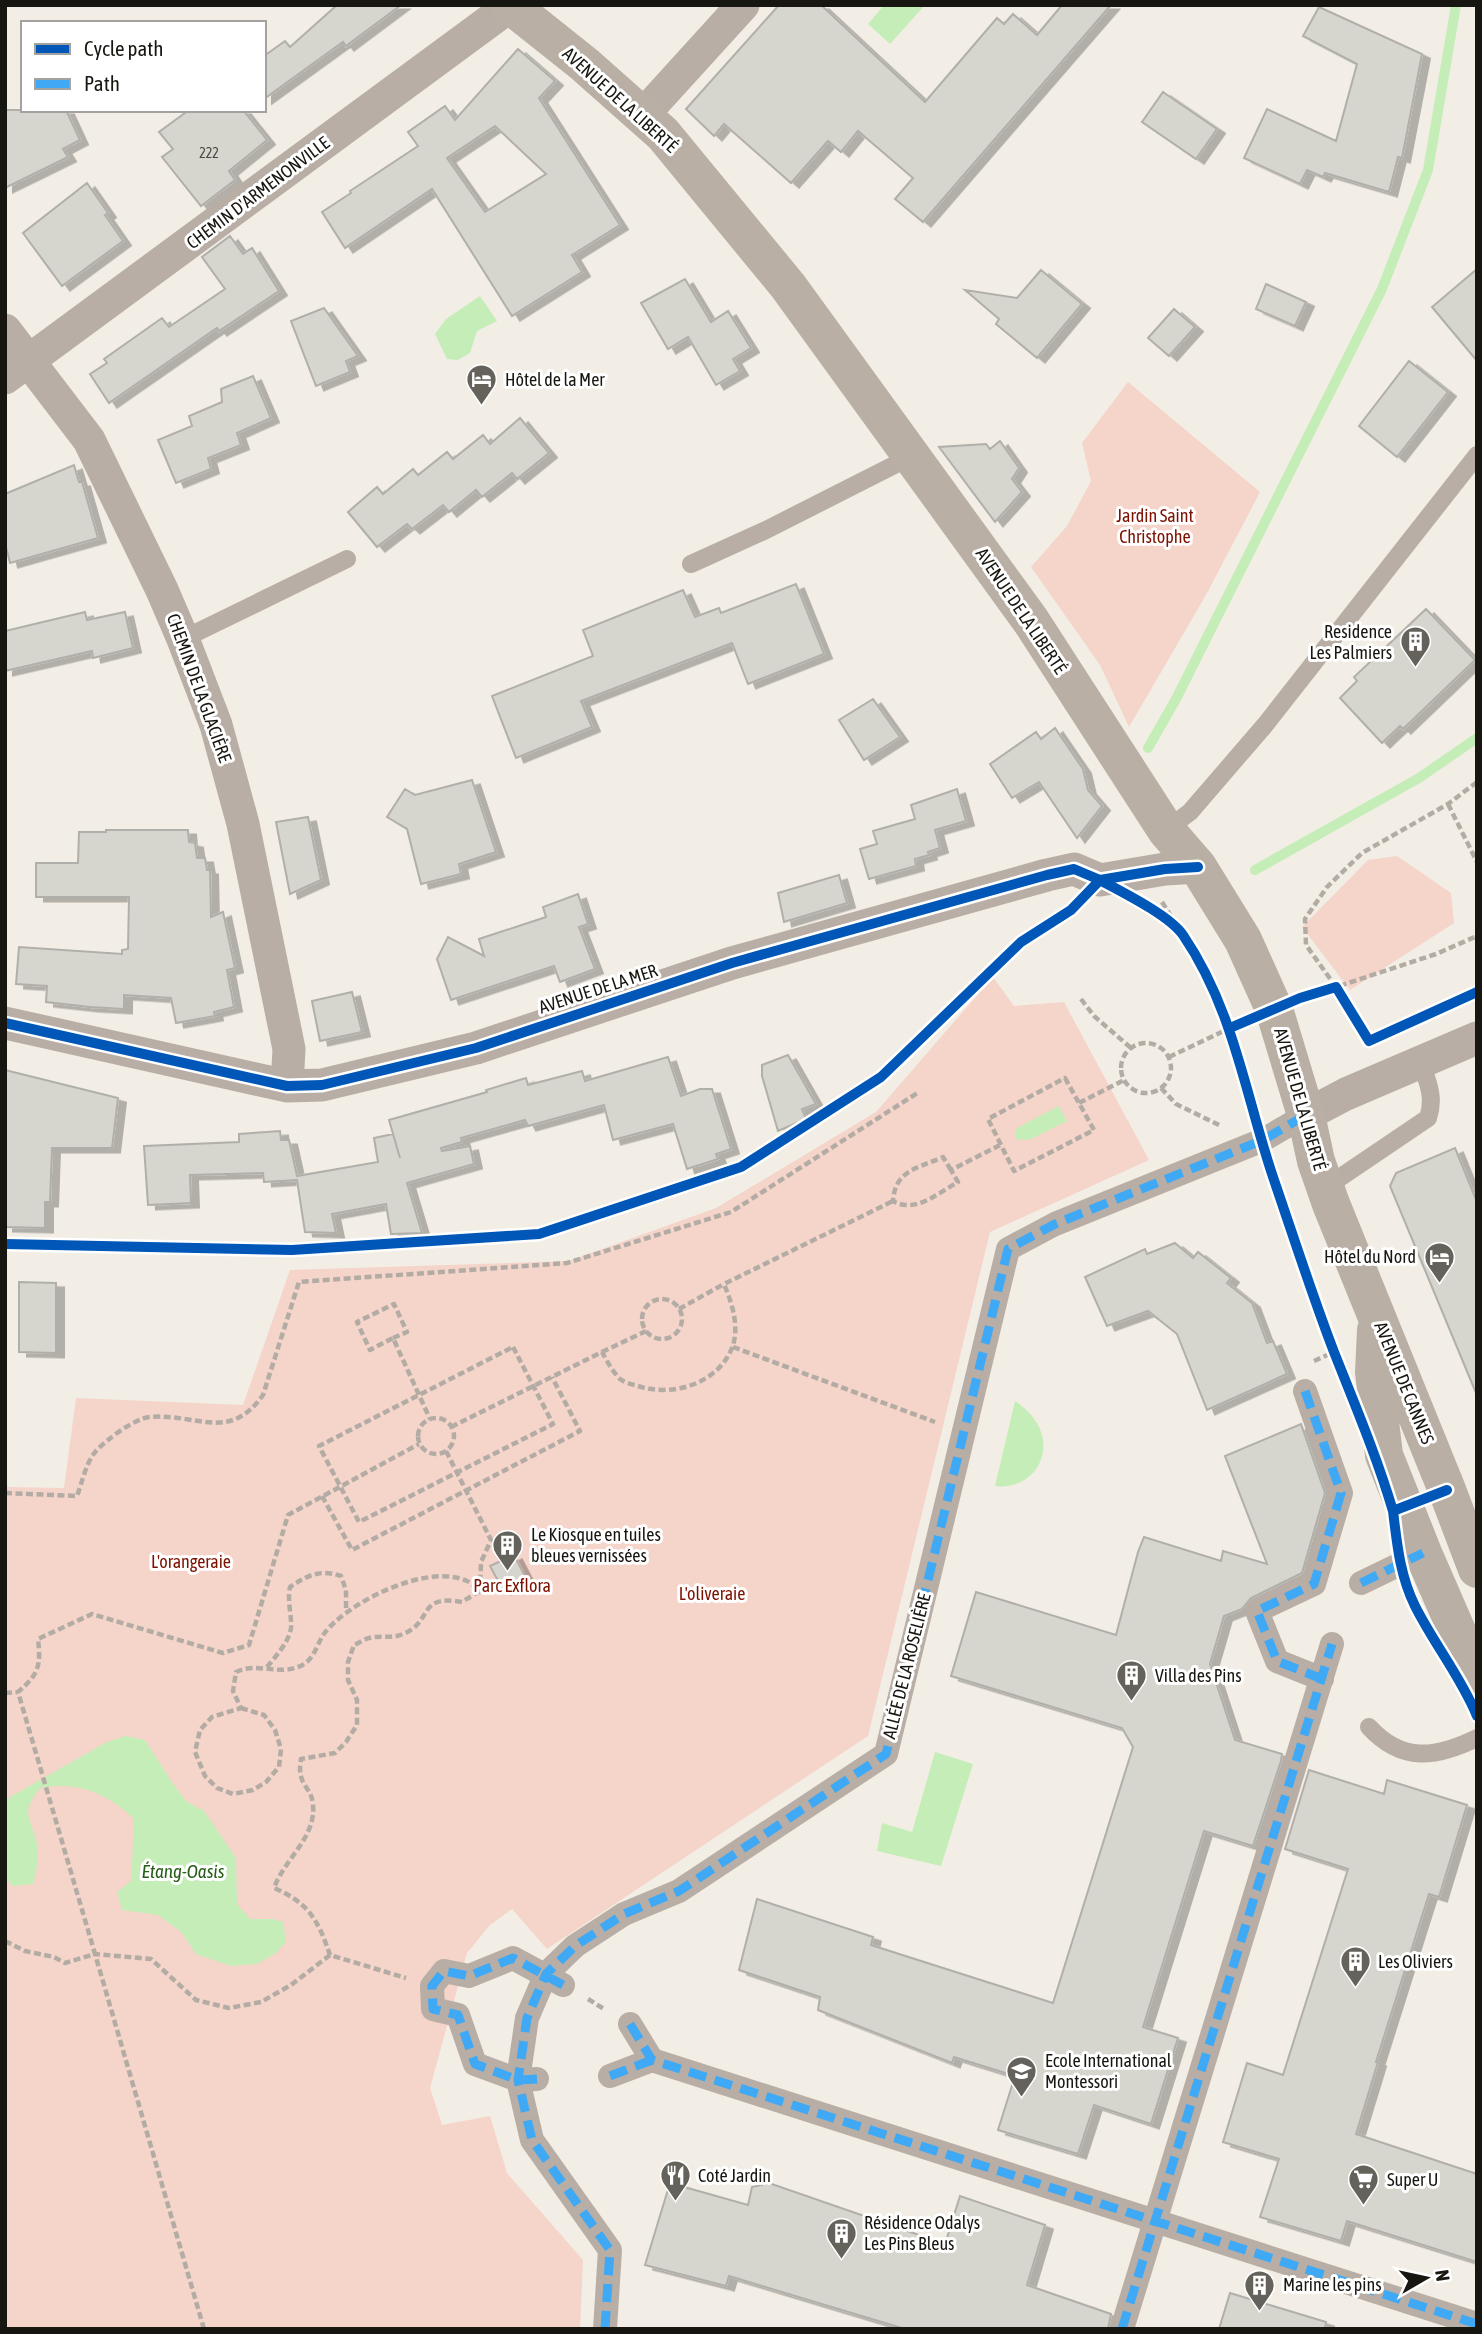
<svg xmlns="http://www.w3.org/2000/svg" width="1482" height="2334" font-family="'Asap Condensed',sans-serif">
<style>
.green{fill:#f5d4ca}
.water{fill:#c5edb8}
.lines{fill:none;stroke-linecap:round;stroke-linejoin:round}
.stream{stroke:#c5edb8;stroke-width:10}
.building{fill:#d6d5ce;stroke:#b1afa9;stroke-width:2;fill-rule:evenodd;filter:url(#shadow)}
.path{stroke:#b3aca4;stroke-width:4.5;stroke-dasharray:7 3.5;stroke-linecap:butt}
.service{stroke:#b8aea5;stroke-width:18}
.pedestrian{stroke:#b8aea5;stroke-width:24}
.minor{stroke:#b8aea5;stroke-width:33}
.primary{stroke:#baafa4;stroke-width:38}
.quiet{stroke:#3fa9f5;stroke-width:9;stroke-dasharray:18 9;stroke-linecap:butt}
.cycleway-casing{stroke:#fff;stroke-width:15}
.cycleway{stroke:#0057b8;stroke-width:10}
.labels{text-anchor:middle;stroke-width:6;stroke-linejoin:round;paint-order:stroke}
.number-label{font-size:14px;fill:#484740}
.street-label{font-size:18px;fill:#181610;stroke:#fff}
.poi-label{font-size:18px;fill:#181610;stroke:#fff;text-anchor:start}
.park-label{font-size:18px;fill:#7c1100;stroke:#fff}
.water-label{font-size:19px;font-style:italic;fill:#275d19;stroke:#fff}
</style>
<defs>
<filter id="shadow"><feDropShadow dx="8" dy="4.5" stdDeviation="0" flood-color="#0004"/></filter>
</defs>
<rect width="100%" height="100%" fill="#f2eee5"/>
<path class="green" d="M 1128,382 L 1260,492 L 1206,595 L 1129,727 L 1100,665 L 1031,567 L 1067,526 L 1091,481 L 1082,443 Z
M 1397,856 L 1451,893 L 1454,923 L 1350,990 L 1302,927 L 1368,860 Z
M 993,977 L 1014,1006 L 1064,1002 L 1149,1160 L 990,1232 L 868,1736 L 547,1949 L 512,1909 L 490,1925 L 467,1953 L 430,2088 L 442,2125 L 490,2116 L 507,2173 L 583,2260 L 580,2329 L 5,2329 L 5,1487 L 64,1488 L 76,1398 L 243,1405 L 290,1270 L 569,1261 L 716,1208 L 876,1112 Z"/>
<path class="water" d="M 884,5 L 925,5 L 890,44 L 868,24 Z
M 480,296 L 497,321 L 477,331 L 470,353 L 458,360 L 447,359 L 435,334 L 446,319 Z
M 1059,1106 L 1067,1121 L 1029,1140 L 1016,1139 L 1015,1132 L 1017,1128 Z
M 1015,1401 C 1022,1406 1030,1412 1035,1420 C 1057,1452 1033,1491 995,1486 Z
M 125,1736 L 145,1740 L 173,1784 L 187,1802 L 204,1811 L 236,1858 L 237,1904 L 250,1919 L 273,1919 L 283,1922 L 286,1942 L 276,1953 L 257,1964 L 231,1966 L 196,1954 L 181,1932 L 158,1915 L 122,1910 L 117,1892 L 131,1881 L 134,1819 C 107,1793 77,1781 40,1788 C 21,1813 29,1814 36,1840 C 40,1854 37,1870 33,1884 L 12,1886 L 5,1876 L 5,1802 L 10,1797 L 105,1743 Z
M 935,1752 L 973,1764 L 941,1866 L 877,1851 L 882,1823 L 912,1832 Z"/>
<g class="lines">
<path class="stream" d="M 1148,748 L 1176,699 L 1382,289 L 1428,170 L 1456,5
M 1255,870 L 1419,778 L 1477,738"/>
</g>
<path class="building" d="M 337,5 L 401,5 L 346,46 L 343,42 L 264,99 L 264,56 L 285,41 L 290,47 Z
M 779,5 L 821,5 L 925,102 L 997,18 L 1004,24 L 1013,14 L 1037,35 L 1062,5 L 1111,5 L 923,222 L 895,199 L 913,178 L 858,131 L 841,152 L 828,141 L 791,183 L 724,124 L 714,136 L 686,109 Z
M 1319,7 L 1422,54 L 1402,158 L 1398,157 L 1389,192 L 1325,173 L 1323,177 L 1307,170 L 1300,184 L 1244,158 L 1267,109 L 1336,141 L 1357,64 L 1303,36 Z
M 518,49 L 555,81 L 539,98 L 620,225 L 572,255 L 582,272 L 512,316 L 432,189 L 345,248 L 322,212 L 351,193 L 350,191 L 418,146 L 408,132 L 445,106 L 455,120 ZM 495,126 L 546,174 L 485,212 L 447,158 Z
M 1163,92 L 1217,129 L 1196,159 L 1142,122 Z
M 5,110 L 66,110 L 80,140 L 63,149 L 68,157 L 5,188 Z
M 189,110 L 243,110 L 267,140 L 229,171 L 235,180 L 201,206 L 162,157 L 173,149 L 159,132 Z
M 87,183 L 108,213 L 105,215 L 123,241 L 62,286 L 23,233 Z
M 230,236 L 243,254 L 252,248 L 279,291 L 219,331 L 217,328 L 109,403 L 90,374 L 107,363 L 104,359 L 162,318 L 169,327 L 225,289 L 202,257 Z
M 1477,269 L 1477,361 L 1432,307 Z
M 1041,270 L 1082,304 L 1037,358 L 996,324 L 999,319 L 965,290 L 1017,298 Z
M 685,279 L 711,322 L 728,311 L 751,348 L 733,359 L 740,371 L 716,385 L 688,337 L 668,349 L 641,303 Z
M 1266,284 L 1306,302 L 1295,326 L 1256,309 Z
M 324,308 L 358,356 L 346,361 L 350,372 L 316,386 L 291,321 Z
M 1174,309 L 1195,327 L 1169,356 L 1148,338 Z
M 1409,361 L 1448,392 L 1397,457 L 1359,426 Z
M 253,376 L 271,418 L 237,433 L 241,445 L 208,458 L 211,469 L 176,483 L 158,440 L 192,426 L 189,416 L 222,402 L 221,389 Z
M 520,418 L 549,453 L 517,479 L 512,473 L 482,497 L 476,490 L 449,512 L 443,505 L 412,529 L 407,524 L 377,547 L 348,512 L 377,487 L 383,494 L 413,469 L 418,475 L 447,452 L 453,459 L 483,435 L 490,444 Z
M 1000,441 L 1019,468 L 1012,479 L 1022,492 L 995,522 L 939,447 L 986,444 L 990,449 Z
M 74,465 L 79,482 L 82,482 L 98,538 L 10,563 L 5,543 L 5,494 Z
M 796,584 L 824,654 L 748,684 L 732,643 L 581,701 L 592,727 L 516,758 L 492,696 L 593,656 L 583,630 L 683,590 L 695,617 L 719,608 L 721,613 Z
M 1426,609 L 1475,660 L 1403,729 L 1400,726 L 1382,743 L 1340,698 L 1357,681 L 1354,677 Z
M 85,612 L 87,620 L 125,612 L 133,648 L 93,658 L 92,651 L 5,671 L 5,631 Z
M 873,699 L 900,737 L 864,760 L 839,720 Z
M 1055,728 L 1083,769 L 1088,790 L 1102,806 L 1077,838 L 1039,782 L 1012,798 L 990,764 L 1036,732 L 1041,739 Z
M 472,780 L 496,852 L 459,864 L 461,874 L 421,884 L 407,829 L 387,817 L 405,789 L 415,795 Z
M 957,789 L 966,821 L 935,830 L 940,848 L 928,852 L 929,855 L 915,859 L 916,866 L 869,879 L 860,849 L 877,844 L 873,831 L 915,819 L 911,805 Z
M 308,817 L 321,880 L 290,894 L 276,822 Z
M 106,830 L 188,830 L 189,842 L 195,843 L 197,858 L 205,858 L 207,870 L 210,870 L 211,917 L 223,912 L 235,968 L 227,970 L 234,1007 L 214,1012 L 215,1016 L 176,1023 L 171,998 L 124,995 L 124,1009 L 90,1007 L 46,1002 L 47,986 L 16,984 L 19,947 L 122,954 L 122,950 L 128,949 L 129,897 L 36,897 L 36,863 L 78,863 L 79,832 L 106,832 Z
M 839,875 L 847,903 L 784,922 L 778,893 Z
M 578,894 L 588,924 L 579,927 L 595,969 L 560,982 L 554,966 L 451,1000 L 437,959 L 448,937 L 484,956 L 479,939 L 546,917 L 543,907 Z
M 352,992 L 362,1032 L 320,1041 L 312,1001 Z
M 788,1055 L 816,1104 L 802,1109 L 806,1119 L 778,1131 L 762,1076 L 762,1065 Z
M 668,1057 L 681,1096 L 700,1089 L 712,1089 L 731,1149 L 716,1154 L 718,1159 L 687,1169 L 673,1124 L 613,1140 L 604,1105 L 528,1126 L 525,1120 L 461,1138 L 462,1142 L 441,1148 L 442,1151 L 470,1146 L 474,1164 L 407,1183 L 422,1233 L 391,1234 L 386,1204 L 332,1214 L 336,1233 L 305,1232 L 297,1180 L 264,1182 L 263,1173 L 190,1175 L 191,1203 L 148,1205 L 144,1146 L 239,1142 L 239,1134 L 280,1131 L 281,1140 L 289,1140 L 297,1176 L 378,1162 L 374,1138 L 393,1134 L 400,1158 L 389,1120 L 487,1092 L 486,1090 L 526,1078 L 528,1085 L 582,1071 L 585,1081 Z
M 5,1070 L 118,1098 L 112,1148 L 52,1148 L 50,1202 L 45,1202 L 45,1228 L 5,1227 Z
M 1455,1148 L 1477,1202 L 1476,1393 L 1390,1186 L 1396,1173 Z
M 1175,1243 L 1193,1258 L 1198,1252 L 1231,1278 L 1227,1283 L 1252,1303 L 1267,1343 L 1273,1341 L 1287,1374 L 1207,1410 L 1177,1334 L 1148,1311 L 1107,1326 L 1085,1277 L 1145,1249 L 1147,1254 Z
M 19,1282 L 56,1283 L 56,1353 L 19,1352 Z
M 1301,1424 L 1325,1493 L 1302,1573 L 1251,1598 L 1242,1609 L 1224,1616 L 1210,1664 L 1235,1740 L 1282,1754 L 1281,1761 L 1253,1846 L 1204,1831 L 1143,2027 L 1178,2038 L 1151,2124 L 1094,2105 L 1078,2154 L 998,2130 L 1015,2076 L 954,2057 L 952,2063 L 818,2010 L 820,1997 L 739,1970 L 757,1899 L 873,1937 L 871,1945 L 1053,2003 L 1133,1747 L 1122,1728 L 951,1676 L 976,1592 L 1116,1635 L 1138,1552 L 1144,1537 L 1221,1561 L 1223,1551 L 1267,1564 L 1225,1456 Z
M 514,1555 L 526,1578 L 503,1590 L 490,1566 Z
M 1309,1770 L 1384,1794 L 1387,1780 L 1467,1805 L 1439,1897 L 1429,1894 L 1376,2062 L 1378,2062 L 1356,2134 L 1477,2174 L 1477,2262 L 1347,2221 L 1341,2241 L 1260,2217 L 1279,2159 L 1223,2142 L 1247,2063 L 1283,2075 L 1348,1869 L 1285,1849 Z
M 670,2183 L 748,2205 L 752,2187 L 769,2183 L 945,2244 L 960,2196 L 1045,2225 L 1027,2285 L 1111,2314 L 1108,2329 L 905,2329 L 729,2276 L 726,2286 L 645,2265 Z
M 1230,2293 L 1326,2322 L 1325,2329 L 1219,2329 Z"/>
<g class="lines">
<path class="path" d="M 1477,782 L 1448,804 L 1362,853 L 1327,887 L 1305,919 L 1306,945 L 1336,987 L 1436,954 L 1477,936
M 1448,804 L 1477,862
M 1162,902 L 1181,932
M 1081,999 L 1094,1016 L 1131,1048
M1121 1068a25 25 0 1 1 50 0a25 25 0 1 1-50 0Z
M 1169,1057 L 1230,1028
M 1065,1078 L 1094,1130 L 1014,1171 L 988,1119 Z
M 1161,1088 L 1176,1104 L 1219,1125
M 1079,1103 L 1124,1080
M 951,1170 L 943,1157 C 918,1168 895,1170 893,1201 C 915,1214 938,1193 958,1182 L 951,1170 L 1000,1145
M642 1319a20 20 0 1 1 40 0a20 20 0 1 1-40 0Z
M 679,1309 L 724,1284
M 393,1338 L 407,1332 L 394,1304 L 357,1322 L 370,1350 L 393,1338 L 430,1419
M 513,1347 L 553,1424 L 359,1522 L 319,1446 Z
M 733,1347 L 935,1422
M 602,1352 L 646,1331
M 1314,1361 L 1334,1352
M418 1436a18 18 0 1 1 36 0a18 18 0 1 1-36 0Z
M 451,1427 L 602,1352 C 607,1361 612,1371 620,1379 C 624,1382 630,1384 635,1385 C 670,1398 717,1385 732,1348 C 740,1327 732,1303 724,1284 L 893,1201
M 446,1451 L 491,1540 L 481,1562 L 480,1591
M 5,1493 L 77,1496 C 82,1483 86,1462 96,1451 C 106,1440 135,1418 150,1417 C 197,1413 229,1443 263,1395 L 299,1282 L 567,1263 L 731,1212 L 919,1092
M 322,1496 L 352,1550 L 580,1431 L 552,1377
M 267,1667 C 276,1656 289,1642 291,1628 C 292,1615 287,1603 290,1587 C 308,1575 320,1569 341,1576 L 346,1590 L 346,1611
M 5,1693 L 18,1692
M 241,1708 L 264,1715 L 275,1730 L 281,1749 L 279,1767 L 266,1782 L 253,1790 L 233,1794 L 217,1788 L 205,1776 L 195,1752 L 200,1730 L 212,1717 L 241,1708 L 233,1691 L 236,1672 C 256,1662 277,1675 298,1667 C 316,1661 316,1642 327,1630 C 353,1600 428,1563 467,1581 C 472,1583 476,1588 480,1591 L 462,1602 C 416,1594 434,1622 403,1634 C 392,1639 380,1635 369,1638 C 364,1639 359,1643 354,1645 L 348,1662 L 348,1680 L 357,1700 L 357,1725 L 346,1742 L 335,1753 L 301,1759 C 296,1786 312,1786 313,1805 C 316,1838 285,1858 274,1888 C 309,1903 318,1920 330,1955
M 5,1941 L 25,1951 L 54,1957 L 65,1963 L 95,1954 L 18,1692 C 39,1674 41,1666 38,1639 L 92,1614 L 223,1653 L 249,1645 L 288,1515 L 419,1444
M 588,1999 L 604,2009
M 204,2329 L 95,1954 L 151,1959 L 196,2000 L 229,2008 L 261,2002 L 291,1985 L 330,1955 L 406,1978"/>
<path class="service" d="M 691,564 L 766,530 L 912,456
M 183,639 L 347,559
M 1166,830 L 1190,812 L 1265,725 L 1477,455
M 1326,1187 L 1428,1118 C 1435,1098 1428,1082 1421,1063
M 1369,1727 C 1402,1763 1436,1758 1477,1738"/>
<path class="pedestrian" d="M 1305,1391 L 1341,1493 L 1314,1584 L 1257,1611 L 1277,1661 L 1322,1679
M 1361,1583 L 1423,1553
M 630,2024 L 652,2060 L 1477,2324
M 610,2076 L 652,2060
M 537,2079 L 518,2080 L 475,2064 L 458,2015 L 433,2009 L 432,1986 L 444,1971 L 469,1976 L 513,1958 L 563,1985
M 605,2329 L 610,2250 L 532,2140 L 518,2080 L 527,2018 L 546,1974 L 575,1946 L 624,1914 L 679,1891 L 886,1754 L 1008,1249 L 1055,1224 L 1263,1140 L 1306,1115
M 1122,2329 L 1332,1644"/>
<path class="minor" d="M 642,116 L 743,5
M 5,330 L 89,440 L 162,590 L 183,639 L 216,725 L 243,824 L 289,1049 L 287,1086
M 5,378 L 510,6
M 5,1023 L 287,1086 L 322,1085 L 476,1048 L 732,963 L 1047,875 L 1074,869 L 1100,880 L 1165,869 L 1198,867
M 1306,1115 L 1346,1094 L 1477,1038"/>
<path class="primary" d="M 510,5 L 584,64 L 663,134 L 788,286 L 1031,621 L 1166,830 L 1198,867 L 1243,940 L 1274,1009 L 1306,1115 L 1316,1161 L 1331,1204 L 1447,1490 L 1477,1569
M 1376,1330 L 1374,1372 L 1384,1455 L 1423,1553 L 1477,1677"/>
<path class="quiet" d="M 1305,1391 L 1341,1493 L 1314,1584 L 1257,1611 L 1277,1661 L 1322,1679
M 1361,1583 L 1423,1553
M 630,2024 L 652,2060 L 1477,2324
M 610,2076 L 652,2060
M 537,2079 L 518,2080 L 475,2064 L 458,2015 L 433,2009 L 432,1986 L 444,1971 L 469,1976 L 513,1958 L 563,1985
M 605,2329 L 610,2250 L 532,2140 L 518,2080 L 527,2018 L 546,1974 L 575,1946 L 624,1914 L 679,1891 L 886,1754 L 1008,1249 L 1055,1224 L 1263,1140 L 1306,1115
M 1122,2329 L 1332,1644"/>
<defs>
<path id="cycleway" d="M 5,1023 L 287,1086 L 322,1085 L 476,1048 L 732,963 L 1047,875 L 1074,869 L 1100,880 L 1165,869 L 1198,867
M 1230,1028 L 1300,998 L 1336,987 L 1369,1041 L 1477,992
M 5,1244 L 292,1250 L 539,1234 L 741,1167 L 881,1077 L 1021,942 L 1071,910 L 1100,880 C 1122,892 1169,915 1183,935 C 1234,1010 1245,1094 1273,1177 C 1293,1235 1312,1295 1334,1352 C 1355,1405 1377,1457 1393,1511 L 1447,1490
M 1393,1511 C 1397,1544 1400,1576 1415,1606 C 1434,1644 1461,1677 1477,1716"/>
</defs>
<use href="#cycleway" class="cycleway-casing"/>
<use href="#cycleway" class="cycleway"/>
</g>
<defs>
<symbol id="hotel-pin" viewBox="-11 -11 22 30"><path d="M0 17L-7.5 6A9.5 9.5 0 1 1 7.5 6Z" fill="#64625b" stroke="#fff"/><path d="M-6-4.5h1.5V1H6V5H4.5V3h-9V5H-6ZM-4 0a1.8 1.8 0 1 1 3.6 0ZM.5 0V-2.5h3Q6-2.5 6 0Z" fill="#fff"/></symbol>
<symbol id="building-pin" viewBox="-11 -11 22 30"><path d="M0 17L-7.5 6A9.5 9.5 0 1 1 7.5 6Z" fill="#64625b" stroke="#fff"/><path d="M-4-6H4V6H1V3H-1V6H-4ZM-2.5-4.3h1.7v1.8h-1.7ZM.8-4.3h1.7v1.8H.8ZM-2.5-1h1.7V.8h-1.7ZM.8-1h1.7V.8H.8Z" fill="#fff"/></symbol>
<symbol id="school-pin" viewBox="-11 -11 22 30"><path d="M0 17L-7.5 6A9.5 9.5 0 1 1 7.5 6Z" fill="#64625b" stroke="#fff"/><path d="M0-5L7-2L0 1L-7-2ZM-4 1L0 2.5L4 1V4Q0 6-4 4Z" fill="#fff"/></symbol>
<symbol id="restaurant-pin" viewBox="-11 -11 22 30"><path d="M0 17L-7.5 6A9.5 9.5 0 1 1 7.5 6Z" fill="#64625b" stroke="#fff"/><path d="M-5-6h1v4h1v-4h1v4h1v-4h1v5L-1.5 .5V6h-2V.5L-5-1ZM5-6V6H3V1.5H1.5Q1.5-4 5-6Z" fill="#fff"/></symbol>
<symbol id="supermarket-pin" viewBox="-11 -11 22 30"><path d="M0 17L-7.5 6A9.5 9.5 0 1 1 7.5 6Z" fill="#64625b" stroke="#fff"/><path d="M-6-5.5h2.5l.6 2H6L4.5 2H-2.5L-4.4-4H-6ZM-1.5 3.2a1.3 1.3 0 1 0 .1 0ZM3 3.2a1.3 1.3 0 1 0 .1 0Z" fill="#fff"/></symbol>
</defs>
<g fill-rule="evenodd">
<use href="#hotel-pin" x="464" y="362" width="35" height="47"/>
<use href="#building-pin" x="1398" y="624" width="35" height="47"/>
<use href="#hotel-pin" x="1422" y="1240" width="35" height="47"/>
<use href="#building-pin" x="490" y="1528" width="35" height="47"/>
<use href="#building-pin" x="1114" y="1658" width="35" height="47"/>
<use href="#building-pin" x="1338" y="1944" width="35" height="47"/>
<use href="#school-pin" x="1004" y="2054" width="35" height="47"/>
<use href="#restaurant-pin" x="658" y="2158" width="35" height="47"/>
<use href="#supermarket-pin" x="1346" y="2162" width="35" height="47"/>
<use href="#building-pin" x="824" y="2216" width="35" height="47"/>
<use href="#building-pin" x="1242" y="2268" width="35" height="47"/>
</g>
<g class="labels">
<g class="number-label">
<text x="209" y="158">222</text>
</g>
<g class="street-label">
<text transform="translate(620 100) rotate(42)" y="6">AVENUE DE LA LIBERTÉ</text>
<text transform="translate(258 193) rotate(-37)" y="6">CHEMIN D'ARMENONVILLE</text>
<text transform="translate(1021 611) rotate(56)" y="6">AVENUE DE LA LIBERTÉ</text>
<text transform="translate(199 688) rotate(70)" y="6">CHEMIN DE LA GLACIÈRE</text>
<text transform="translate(598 989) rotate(-18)" y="6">AVENUE DE LA MER</text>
<text transform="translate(1300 1099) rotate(74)" y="6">AVENUE DE LA LIBERTÉ</text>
<text transform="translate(1404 1383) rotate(68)" y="6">AVENUE DE CANNES</text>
<text transform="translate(907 1666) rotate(-76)" y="6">ALLÉE DE LA ROSELIÈRE</text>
</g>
<g class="poi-label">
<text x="505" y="386">Hôtel de la Mer</text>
<text x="1392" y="638" text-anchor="end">Residence<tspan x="1392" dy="21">Les Palmiers</tspan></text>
<text x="1416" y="1263" text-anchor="end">Hôtel du Nord</text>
<text x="531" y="1541">Le Kiosque en tuiles<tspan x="531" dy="21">bleues vernissées</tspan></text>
<text x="1155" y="1682">Villa des Pins</text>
<text x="1378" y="1968">Les Oliviers</text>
<text x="1045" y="2067">Ecole International<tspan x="1045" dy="21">Montessori</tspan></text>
<text x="698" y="2182">Coté Jardin</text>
<text x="1387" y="2186">Super U</text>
<text x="864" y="2229">Résidence Odalys<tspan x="864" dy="21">Les Pins Bleus</tspan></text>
<text x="1283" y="2291">Marine les pins</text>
</g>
<g class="park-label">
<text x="1155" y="522">Jardin Saint<tspan x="1155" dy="21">Christophe</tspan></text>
<text x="191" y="1568">L'orangeraie</text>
<text x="512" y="1592">Parc Exflora</text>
<text x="712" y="1600">L'oliveraie</text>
</g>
<g class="water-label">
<text x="183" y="1878">Étang-Oasis</text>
</g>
</g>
<rect width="1482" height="2334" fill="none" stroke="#181610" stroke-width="14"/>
<rect x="21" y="21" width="245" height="91" fill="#ffffff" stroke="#a3a29f" stroke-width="2"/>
<rect x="35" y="44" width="35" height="10" fill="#0057b8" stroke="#a3a29f" stroke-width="2"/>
<text x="84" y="56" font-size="21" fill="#181610">Cycle path</text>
<rect x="35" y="79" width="35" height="10" fill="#3fa9f5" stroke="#a3a29f" stroke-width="2"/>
<text x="84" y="91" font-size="21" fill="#181610">Path</text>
<g transform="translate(1426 2278) rotate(81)" stroke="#ffffff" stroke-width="5" paint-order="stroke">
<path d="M0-5L12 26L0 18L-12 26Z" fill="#181610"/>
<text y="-10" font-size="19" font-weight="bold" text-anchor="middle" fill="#181610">N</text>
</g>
</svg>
